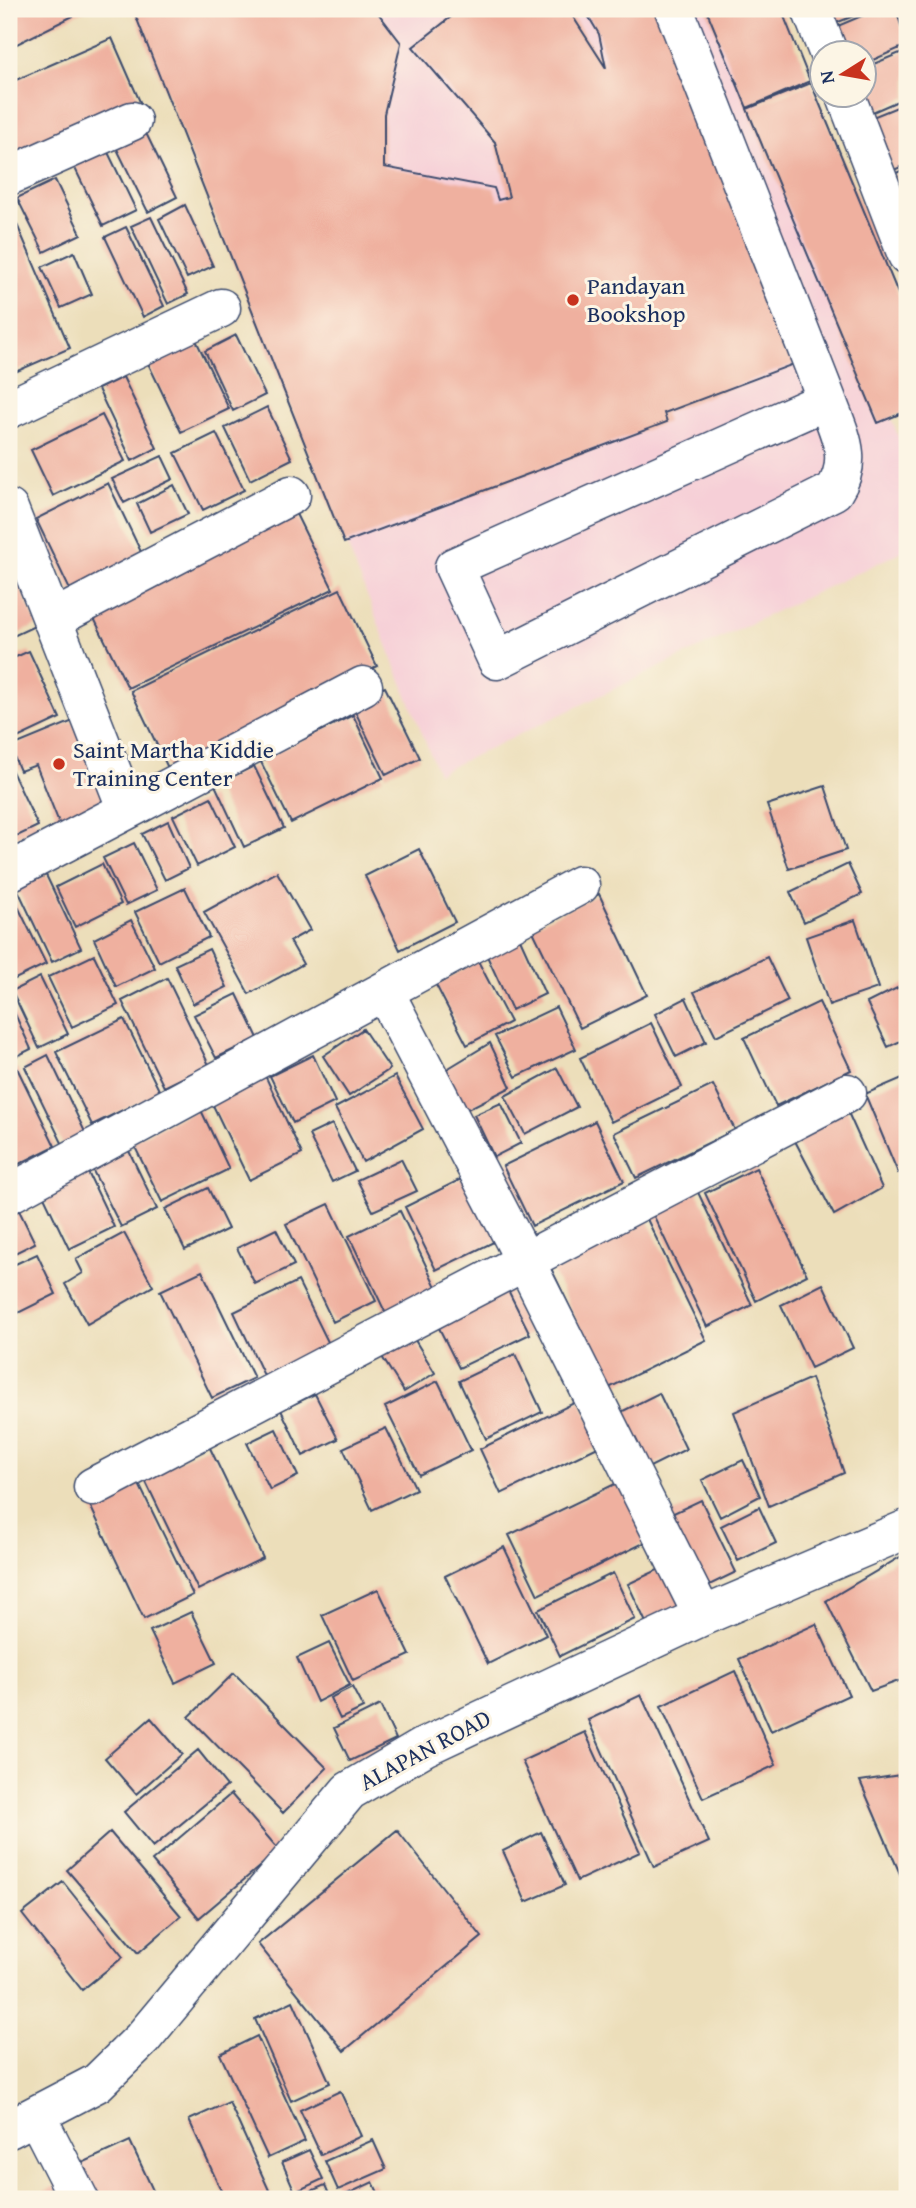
<svg xmlns="http://www.w3.org/2000/svg" width="916" height="2208" font-family="'Gentium Book Plus',serif">
<style>
.built{fill:#f6cfd7}
.building{fill:#efb09f}
.lines{fill:none;stroke-linecap:round;stroke-linejoin:round}
.minor-casing{stroke:#3a496c;stroke-width:41}
.minor{stroke:#fff;stroke-width:38}
.poi-dot{fill:#c8321e;stroke:#fcf5e5;stroke-width:2.5}
.labels{text-anchor:middle;stroke-width:6;stroke-linejoin:round;paint-order:stroke}
.poi-label{font-size:24px;fill:#1b2f5e;stroke:#fcf5e5;text-anchor:start}
.street-label{font-size:24px;fill:#1b2f5e;stroke:#fcf5e5}
</style>
<rect width="100%" height="100%" fill="#fcf5e5"/>
<filter id="ink" filterUnits="userSpaceOnUse"><feTurbulence type="fractalNoise" baseFrequency=".0143" numOctaves="2"/><feDisplacementMap in="SourceGraphic" scale="14" xChannelSelector="R" yChannelSelector="G"/><feConvolveMatrix kernelMatrix="1 2 1 2 8 2 1 2 1" color-interpolation-filters="sRGB"/></filter>
<filter id="wash" filterUnits="userSpaceOnUse"><feTurbulence type="fractalNoise" baseFrequency=".00686" numOctaves="4" result="noise"/><feDisplacementMap in="SourceGraphic" scale="28" xChannelSelector="R" yChannelSelector="G"/><feGaussianBlur stdDeviation="1.57" result="paint"/><feColorMatrix in="noise" values="0 0 0 0 0 0 0 0 0 0 0 0 0 0 0 0 0 1.4 0 .05"/><feComposite in="paint" operator="in"/></filter>
<g filter="url(#wash)">
<rect width="100%" height="100%" fill="#ecdeba"/>
<path class="built" d="M 133,9 L 722,9 L 907,457 L 907,549 L 438,773 Z"/>
<g id="blocks">
<path class="building" d="M 9,9 L 87,9 L 9,48 Z
M 133,9 L 375,9 L 401,43 L 384,114 L 384,167 L 494,188 L 498,200 L 509,197 L 495,142 L 413,47 L 461,9 L 568,9 L 606,68 L 599,34 L 584,9 L 663,9 L 807,359 L 664,413 L 667,422 L 344,543 Z
M 706,9 L 781,9 L 810,81 L 747,108 Z
M 824,9 L 871,9 L 831,25 Z
M 878,9 L 896,9 L 907,45 L 864,64 L 864,52 L 843,52 L 833,28 Z
M 112,38 L 141,104 L 9,162 L 9,83 Z
M 907,50 L 907,97 L 868,114 L 864,94 L 864,68 Z
M 811,83 L 907,315 L 907,411 L 878,423 L 747,109 Z
M 907,103 L 907,164 L 892,171 L 870,118 Z
M 144,129 L 177,197 L 148,212 L 114,143 Z
M 103,142 L 136,210 L 103,226 L 70,158 Z
M 907,168 L 907,206 L 894,174 Z
M 55,180 L 81,234 L 44,252 L 17,198 Z
M 185,205 L 213,266 L 187,278 L 159,219 Z
M 9,206 L 70,348 L 13,373 L 9,363 Z
M 151,217 L 188,294 L 168,304 L 131,226 Z
M 126,227 L 164,306 L 143,317 L 105,237 Z
M 74,252 L 92,294 L 61,308 L 42,267 Z
M 236,335 L 265,395 L 233,411 L 205,351 Z
M 195,338 L 229,409 L 181,432 L 147,361 Z
M 123,377 L 157,448 L 132,461 L 98,389 Z
M 267,407 L 292,459 L 250,480 L 225,428 Z
M 102,415 L 125,461 L 53,496 L 31,450 Z
M 216,433 L 244,490 L 203,510 L 175,453 Z
M 162,456 L 173,479 L 124,503 L 112,479 Z
M 108,483 L 143,556 L 71,592 L 36,519 Z
M 174,485 L 188,514 L 150,532 L 137,504 Z
M 295,512 L 333,589 L 128,688 L 91,612 Z
M 14,574 L 37,625 L 9,638 L 9,576 Z
M 340,589 L 377,666 L 168,768 L 131,691 Z
M 29,651 L 60,718 L 9,742 L 9,660 Z
M 385,687 L 420,758 L 386,775 L 351,703 Z
M 353,715 L 383,778 L 291,823 L 260,760 Z
M 73,721 L 109,812 L 62,830 L 36,765 L 20,771 L 10,747 Z
M 9,765 L 38,826 L 9,840 Z
M 254,766 L 284,828 L 244,847 L 215,785 Z
M 825,786 L 846,850 L 789,869 L 767,805 Z
M 211,797 L 235,847 L 197,866 L 173,816 Z
M 168,821 L 189,868 L 165,880 L 142,834 Z
M 134,843 L 157,890 L 126,905 L 103,858 Z
M 419,849 L 455,922 L 400,950 L 365,876 Z
M 102,864 L 121,904 L 75,927 L 56,887 Z
M 848,864 L 862,894 L 804,922 L 790,892 Z
M 277,872 L 310,930 L 290,941 L 303,964 L 249,994 L 204,912 Z
M 46,875 L 81,948 L 52,962 L 17,888 Z
M 9,888 L 46,964 L 9,982 Z
M 185,888 L 209,937 L 159,962 L 135,912 Z
M 599,894 L 647,995 L 580,1028 L 531,927 Z
M 131,920 L 155,968 L 116,987 L 94,939 Z
M 855,920 L 878,988 L 829,1005 L 806,937 Z
M 520,939 L 545,994 L 512,1010 L 487,956 Z
M 209,949 L 227,987 L 193,1004 L 175,965 Z
M 94,955 L 118,1005 L 72,1027 L 48,977 Z
M 767,957 L 788,1001 L 716,1036 L 694,992 Z
M 478,961 L 510,1022 L 467,1045 L 436,985 Z
M 40,977 L 68,1034 L 39,1048 L 12,991 Z
M 167,978 L 209,1065 L 164,1087 L 122,1001 Z
M 907,983 L 907,1038 L 888,1047 L 867,1003 Z
M 237,994 L 258,1038 L 216,1058 L 194,1015 Z
M 686,998 L 706,1042 L 676,1057 L 655,1014 Z
M 9,1001 L 31,1049 L 9,1060 Z
M 819,1002 L 851,1070 L 776,1106 L 744,1038 Z
M 556,1007 L 576,1049 L 516,1077 L 495,1036 Z
M 124,1019 L 160,1092 L 92,1125 L 56,1052 Z
M 651,1023 L 682,1087 L 611,1122 L 580,1058 Z
M 363,1029 L 390,1069 L 349,1096 L 323,1056 Z
M 490,1043 L 511,1087 L 464,1111 L 442,1072 Z
M 48,1055 L 86,1134 L 63,1145 L 25,1067 Z
M 313,1055 L 335,1102 L 293,1123 L 270,1076 Z
M 17,1068 L 55,1146 L 9,1169 L 9,1072 Z
M 557,1068 L 577,1107 L 525,1134 L 505,1096 Z
M 263,1071 L 302,1154 L 249,1180 L 209,1097 Z
M 395,1076 L 423,1129 L 363,1162 L 335,1108 Z
M 907,1076 L 907,1169 L 898,1173 L 865,1094 Z
M 713,1085 L 735,1130 L 636,1178 L 614,1133 Z
M 501,1103 L 521,1143 L 494,1157 L 474,1115 Z
M 200,1108 L 229,1169 L 162,1202 L 132,1141 Z
M 846,1108 L 882,1188 L 834,1215 L 794,1139 Z
M 595,1121 L 624,1181 L 532,1226 L 503,1166 Z
M 332,1124 L 355,1171 L 332,1182 L 309,1135 Z
M 128,1149 L 157,1209 L 121,1227 L 91,1167 Z
M 401,1159 L 417,1191 L 373,1211 L 357,1180 Z
M 84,1164 L 114,1227 L 69,1249 L 39,1186 Z
M 756,1168 L 807,1275 L 756,1301 L 705,1193 Z
M 471,1174 L 502,1238 L 436,1270 L 405,1207 Z
M 693,1182 L 752,1305 L 707,1327 L 648,1204 Z
M 208,1188 L 228,1229 L 185,1250 L 165,1209 Z
M 14,1200 L 35,1243 L 9,1256 L 9,1203 Z
M 329,1204 L 376,1301 L 333,1322 L 286,1224 Z
M 400,1211 L 438,1291 L 387,1316 L 349,1236 Z
M 643,1211 L 706,1340 L 609,1388 L 546,1258 Z
M 276,1229 L 294,1265 L 255,1284 L 237,1248 Z
M 124,1233 L 153,1286 L 87,1324 L 65,1284 L 83,1273 L 76,1259 Z
M 37,1254 L 56,1294 L 18,1313 L 9,1294 L 9,1267 Z
M 202,1271 L 254,1378 L 212,1398 L 160,1291 Z
M 298,1281 L 332,1350 L 267,1382 L 234,1312 Z
M 823,1284 L 853,1348 L 811,1368 L 781,1305 Z
M 507,1288 L 530,1334 L 459,1368 L 436,1322 Z
M 410,1332 L 435,1373 L 404,1392 L 379,1352 Z
M 515,1354 L 542,1412 L 486,1439 L 459,1381 Z
M 811,1378 L 844,1473 L 769,1506 L 734,1412 Z
M 438,1381 L 471,1450 L 419,1475 L 385,1407 Z
M 659,1393 L 686,1449 L 642,1471 L 615,1415 Z
M 315,1394 L 338,1439 L 303,1456 L 281,1410 Z
M 580,1400 L 602,1445 L 501,1494 L 480,1449 Z
M 386,1428 L 416,1489 L 372,1510 L 343,1448 Z
M 276,1429 L 298,1476 L 270,1490 L 247,1443 Z
M 209,1446 L 263,1558 L 198,1590 L 144,1478 Z
M 743,1460 L 760,1496 L 720,1517 L 702,1480 Z
M 134,1474 L 193,1595 L 144,1619 L 86,1497 Z
M 621,1481 L 650,1540 L 538,1595 L 509,1535 Z
M 701,1500 L 736,1572 L 699,1590 L 663,1518 Z
M 759,1507 L 776,1543 L 738,1561 L 721,1526 Z
M 504,1547 L 546,1635 L 488,1664 L 445,1576 Z
M 907,1553 L 907,1678 L 871,1691 L 826,1601 Z
M 666,1566 L 686,1609 L 648,1627 L 628,1584 Z
M 613,1573 L 635,1619 L 560,1656 L 538,1610 Z
M 378,1589 L 410,1655 L 353,1681 L 322,1615 Z
M 191,1612 L 216,1663 L 175,1683 L 150,1631 Z
M 816,1624 L 849,1695 L 771,1731 L 739,1659 Z
M 329,1643 L 350,1685 L 317,1702 L 297,1658 Z
M 735,1671 L 776,1765 L 703,1798 L 661,1706 Z
M 234,1673 L 327,1768 L 283,1813 L 189,1717 Z
M 352,1687 L 363,1708 L 340,1719 L 330,1698 Z
M 641,1695 L 709,1842 L 654,1867 L 588,1720 Z
M 380,1705 L 396,1739 L 350,1761 L 334,1728 Z
M 151,1718 L 182,1754 L 136,1794 L 105,1758 Z
M 585,1732 L 640,1852 L 577,1881 L 522,1761 Z
M 198,1750 L 227,1786 L 153,1847 L 124,1812 Z
M 907,1774 L 907,1890 L 860,1781 Z
M 231,1794 L 279,1850 L 199,1918 L 152,1861 Z
M 397,1830 L 482,1937 L 344,2051 L 258,1944 Z
M 110,1832 L 181,1916 L 138,1953 L 67,1870 Z
M 541,1832 L 565,1885 L 526,1902 L 503,1851 Z
M 63,1882 L 123,1957 L 82,1990 L 22,1914 Z
M 293,2001 L 330,2083 L 291,2101 L 255,2019 Z
M 257,2036 L 305,2141 L 268,2158 L 220,2054 Z
M 340,2091 L 361,2136 L 321,2155 L 300,2110 Z
M 229,2102 L 273,2199 L 225,2199 L 189,2120 Z
M 373,2140 L 386,2169 L 338,2190 L 325,2161 Z
M 130,2141 L 157,2199 L 95,2199 L 80,2164 Z
M 309,2150 L 323,2179 L 295,2192 L 282,2162 Z
M 373,2182 L 381,2199 L 346,2199 L 345,2195 Z
M 325,2185 L 331,2199 L 298,2199 L 297,2197 Z
M 56,2186 L 62,2199 L 28,2199 Z"/>
</g>
</g>
<g filter="url(#ink)">
<use href="#blocks" fill-opacity="0" stroke="#3a496c" stroke-width="2"/>
<g class="lines">
<defs>
<path id="minor" d="M 674,9 L 827,400 C 839,434 855,458 834,491 L 497,660 L 454,567 L 827,400
M 811,9 L 828,52
M 845,94 L 907,255
M 9,176 L 132,121
M 9,409 L 221,308
M 9,509 L 127,810
M 52,620 L 291,495
M 9,872 L 363,686
M 384,991 L 524,1259 L 703,1616
M 9,1194 L 580,885
M 93,1487 L 847,1093
M 37,2117 L 79,2199
M 9,2129 L 97,2083 L 142,2039 L 349,1791 L 424,1747 L 703,1616 L 907,1529"/>
</defs>
<use href="#minor" class="minor-casing"/>
<use href="#minor" class="minor"/>
</g>
</g>
<g class="poi-dot">
<circle cx="573" cy="300" r="7"/>
<circle cx="59" cy="764" r="7"/>
</g>
<g class="labels">
<g class="poi-label">
<text x="587" y="294">Pandayan<tspan x="587" dy="28">Bookshop</tspan></text>
<text x="73" y="758">Saint Martha Kiddie<tspan x="73" dy="28">Training Center</tspan></text>
</g>
<g class="street-label">
<text transform="translate(425 1750) rotate(-28)" y="8">ALAPAN ROAD</text>
</g>
</g>
<rect width="916" height="2208" fill="none" stroke="#fcf5e5" stroke-width="35"/>
<g transform="translate(843 74) rotate(259)"><circle r="33" fill="#fcf5e5" stroke="#a2a6af" stroke-width="2"/>
<path d="M0-5L12 26L0 18L-12 26Z" fill="#c8321e"/>
<text y="-10" font-size="19" font-weight="bold" text-anchor="middle" fill="#1b2f5e">N</text>
</g>
</svg>
